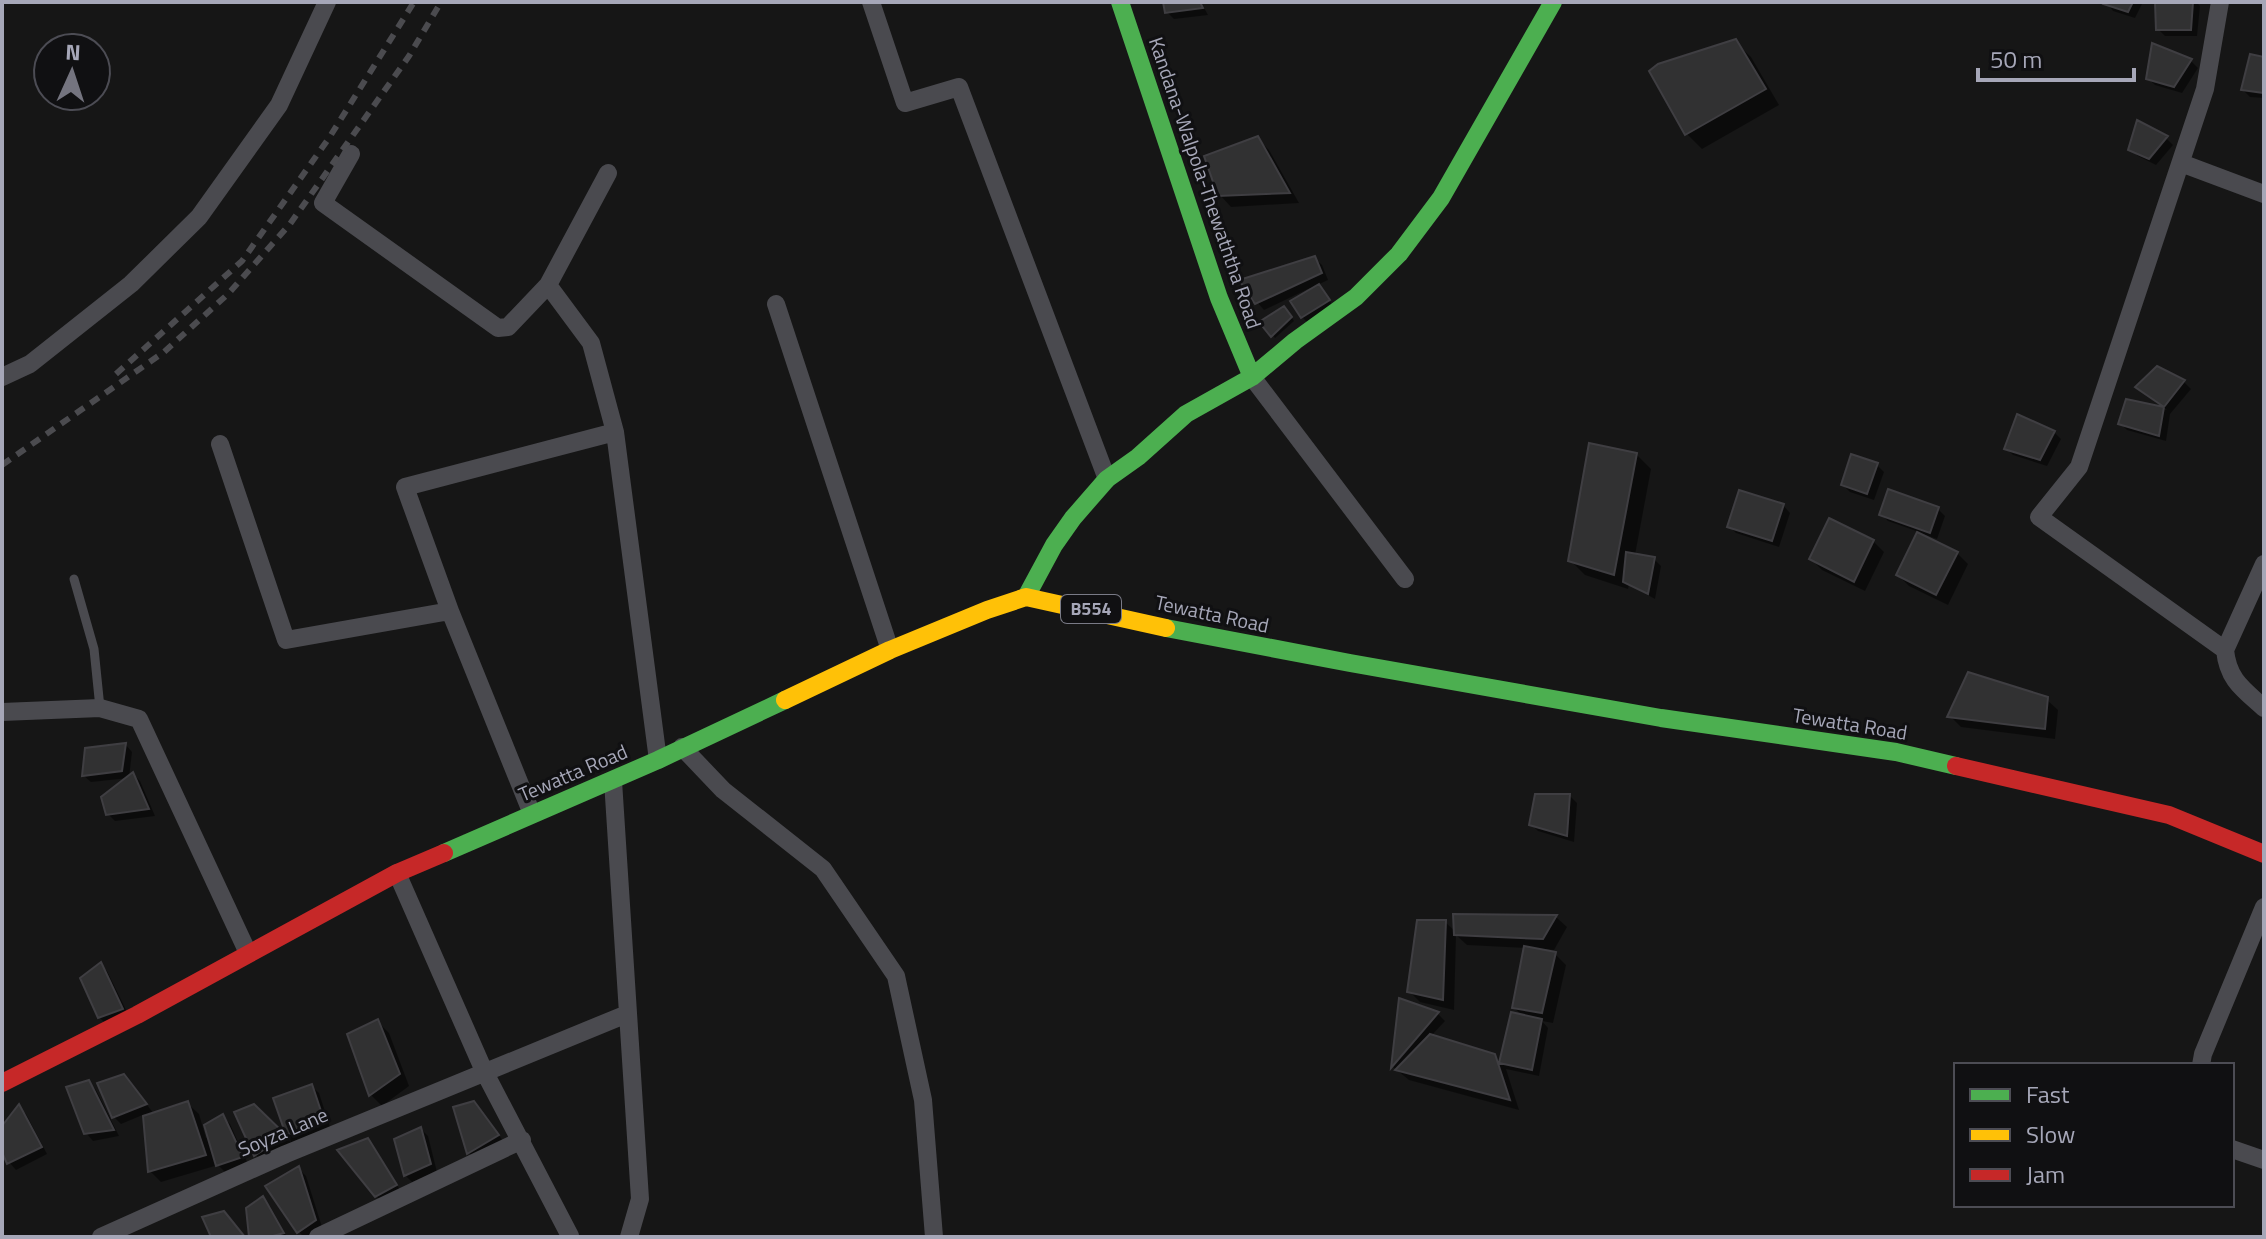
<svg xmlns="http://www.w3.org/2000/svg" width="2266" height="1239" font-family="'Titillium Web',sans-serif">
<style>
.shadow{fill:#0007}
.building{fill:#313132;stroke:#3f3e42;stroke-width:2}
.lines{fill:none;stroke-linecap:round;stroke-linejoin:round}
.lane{stroke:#4a4a4f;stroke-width:9}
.street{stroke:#4a4a4f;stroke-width:18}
.fast{stroke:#4caf50;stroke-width:18}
.slow{stroke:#ffc107;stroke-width:18}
.jam{stroke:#c62828;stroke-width:18}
.rail{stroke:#4b4b4f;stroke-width:6;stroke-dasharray:10 8;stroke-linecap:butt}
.labels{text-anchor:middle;stroke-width:6;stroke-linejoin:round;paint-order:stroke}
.shield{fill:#101012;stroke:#797a86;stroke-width:2}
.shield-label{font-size:18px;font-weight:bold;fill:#a6a7b8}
.street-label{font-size:20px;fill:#a6a7b8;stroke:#101012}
</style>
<rect width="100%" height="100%" fill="#161616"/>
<path class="shadow" d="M 1165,2 L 1201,2 L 1208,15 L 1174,19 L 1167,12 Z
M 2106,2 L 2143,2 L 2135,18 L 2113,11 Z
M 2157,2 L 2196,2 L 2200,6 L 2197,36 L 2165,36 L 2158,29 Z
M 1735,42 L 1751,57 L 1779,105 L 1702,149 L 1687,134 Z
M 2153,46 L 2191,61 L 2198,68 L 2182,93 L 2155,85 L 2148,78 Z
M 2264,60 L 2264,98 L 2250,97 L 2243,90 Z
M 2166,138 L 2173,145 L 2156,165 L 2138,156 L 2131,149 Z
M 1258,139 L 1269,150 L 1299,203 L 1231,207 L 1220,195 Z
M 1314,258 L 1322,265 L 1328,280 L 1317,285 L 1335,308 L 1309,324 L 1302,317 L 1312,291 L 1310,288 L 1264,310 L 1257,302 Z
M 1287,311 L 1294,321 L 1275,338 L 1262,322 Z
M 2157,368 L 2184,382 L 2191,389 L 2170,414 L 2166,441 L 2127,430 L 2120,423 L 2127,401 L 2167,410 L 2138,387 Z
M 2054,432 L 2061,439 L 2047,466 L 2013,455 L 2006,448 Z
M 1636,454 L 1651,469 L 1635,555 L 1654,559 L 1661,566 L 1655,599 L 1629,585 L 1628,589 L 1585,575 L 1570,560 Z
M 1877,465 L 1884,472 L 1874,500 L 1850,492 L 1843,485 Z
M 1783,505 L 1790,513 L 1779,547 L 1736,533 L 1729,526 Z
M 1938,509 L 1945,516 L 1937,539 L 1923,534 L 1922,536 L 1957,553 L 1968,564 L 1948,605 L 1909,586 L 1898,575 L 1919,532 L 1888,521 L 1881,514 Z
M 1873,541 L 1884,552 L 1865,591 L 1822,570 L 1811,559 Z
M 2046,699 L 2058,710 L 2055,739 L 1961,727 L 1950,716 Z
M 126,745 L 132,752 L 129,778 L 91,782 L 84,776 Z
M 133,774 L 140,781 L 155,816 L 115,821 L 108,814 Z
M 1570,796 L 1577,803 L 1574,842 L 1538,831 L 1531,824 Z
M 1556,917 L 1567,927 L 1554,950 L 1545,949 L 1545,952 L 1555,954 L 1566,965 L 1553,1023 L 1542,1021 L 1548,1028 L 1539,1076 L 1506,1069 L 1519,1110 L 1409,1080 L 1393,1067 L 1401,1001 L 1438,1014 L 1445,1021 L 1431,1036 L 1494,1056 L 1501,1063 L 1524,1017 L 1514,1008 L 1526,948 L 1467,945 L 1456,935 L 1454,1010 L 1420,1002 L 1409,991 L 1445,922 L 1456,932 Z
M 100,965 L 107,971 L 129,1016 L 106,1024 L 99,1017 Z
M 378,1022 L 389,1033 L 409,1086 L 382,1106 L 371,1095 L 349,1035 Z
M 89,1082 L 96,1090 L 119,1136 L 93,1141 L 86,1133 Z
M 100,1084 L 131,1084 L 154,1114 L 187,1103 L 199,1114 L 206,1138 L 210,1136 L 223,1117 L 230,1124 L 248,1164 L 225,1172 L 218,1165 L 161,1182 L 150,1171 L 145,1114 L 121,1124 L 114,1117 Z
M 311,1086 L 319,1093 L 331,1130 L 294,1141 L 263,1162 L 256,1155 L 237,1113 L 254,1106 L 291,1142 L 275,1100 Z
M 474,1103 L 504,1142 L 476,1160 L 469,1153 L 456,1108 Z
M 19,1107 L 26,1114 L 47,1154 L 16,1170 L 9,1162 L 2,1147 L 2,1129 Z
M 421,1129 L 428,1136 L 437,1172 L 412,1182 L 405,1175 Z
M 367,1140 L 374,1148 L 402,1193 L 383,1203 L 376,1196 Z
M 299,1169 L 306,1176 L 322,1227 L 308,1237 L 304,1237 L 299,1232 Z
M 263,1199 L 270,1206 L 287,1237 L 251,1237 Z"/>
<path class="building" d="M 1163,2 L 1200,2 L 1203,8 L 1165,13 Z
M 2104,2 L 2133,2 L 2128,12 L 2103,4 Z
M 2155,2 L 2193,2 L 2191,30 L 2156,30 Z
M 1736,39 L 1766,89 L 1685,135 L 1649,71 L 1658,64 Z
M 2152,43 L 2192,59 L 2174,87 L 2146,79 Z
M 2250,54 L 2264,57 L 2264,93 L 2241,90 Z
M 2137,120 L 2168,136 L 2149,159 L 2128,150 Z
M 1258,136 L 1290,193 L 1218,196 L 1204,156 Z
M 1315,256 L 1322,273 L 1255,304 L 1239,280 Z
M 1319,284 L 1330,300 L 1301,318 L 1290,301 Z
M 1284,306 L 1292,317 L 1271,337 L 1259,322 Z
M 2157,366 L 2185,380 L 2164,407 L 2135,387 Z
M 2126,399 L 2164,407 L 2159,436 L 2118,424 Z
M 2017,414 L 2055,431 L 2040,460 L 2004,449 Z
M 1589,443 L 1637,453 L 1614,575 L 1568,561 Z
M 1851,454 L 1878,463 L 1867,494 L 1841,485 Z
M 1888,489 L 1939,507 L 1930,533 L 1879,515 Z
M 1739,490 L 1784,504 L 1772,541 L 1727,527 Z
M 1829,518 L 1874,540 L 1854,582 L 1809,559 Z
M 1917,532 L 1958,552 L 1936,595 L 1896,575 Z
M 1626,552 L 1655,557 L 1648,594 L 1623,582 Z
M 1968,672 L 2048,697 L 2045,729 L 1947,717 Z
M 126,743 L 122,771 L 82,776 L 85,748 Z
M 133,772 L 149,809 L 106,815 L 101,797 Z
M 1535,794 L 1570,794 L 1567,836 L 1529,825 Z
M 1453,914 L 1557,915 L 1543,939 L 1454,935 Z
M 1417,920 L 1446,920 L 1443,1000 L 1407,992 Z
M 1524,946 L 1556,952 L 1542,1013 L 1512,1008 Z
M 101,962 L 123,1009 L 98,1018 L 80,978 Z
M 1399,998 L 1439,1012 L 1391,1068 Z
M 1511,1012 L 1542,1019 L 1532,1070 L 1499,1063 Z
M 378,1019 L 400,1074 L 369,1096 L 347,1034 Z
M 1430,1034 L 1495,1054 L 1510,1100 L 1395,1070 Z
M 124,1074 L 147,1104 L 112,1118 L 97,1083 Z
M 89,1080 L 114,1130 L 84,1134 L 66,1087 Z
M 312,1084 L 325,1123 L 286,1135 L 273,1098 Z
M 188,1101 L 206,1155 L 148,1172 L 143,1116 Z
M 474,1101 L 499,1135 L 467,1154 L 453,1107 Z
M 19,1104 L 42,1147 L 7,1164 L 2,1152 L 2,1126 Z
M 254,1104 L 286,1135 L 254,1156 L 234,1112 Z
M 223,1114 L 243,1157 L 216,1166 L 204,1125 Z
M 421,1127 L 431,1164 L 404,1176 L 394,1139 Z
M 368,1138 L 397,1185 L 375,1197 L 337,1150 Z
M 299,1166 L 316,1220 L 297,1233 L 265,1186 Z
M 263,1196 L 284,1233 L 269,1237 L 249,1237 L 246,1208 Z
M 224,1211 L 245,1237 L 211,1237 L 202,1217 Z"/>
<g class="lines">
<path class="lane" d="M 74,579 L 94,649 L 100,708"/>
<path class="street" d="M 871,2 L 905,103 L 959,87 L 1107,479
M 2220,2 L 2205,89 L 2079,467 L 2039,517 L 2225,650 C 2228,680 2243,689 2264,708
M 351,154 L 323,203 L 498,328 L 508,327 L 548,285 L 591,343 L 615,432 L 658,760
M 2181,163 L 2264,194
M 548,285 L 608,173
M 776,304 L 890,650
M 2,377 L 30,364 L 131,284 L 199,217 L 279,105 L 327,2
M 1252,377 L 1405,579
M 220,444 L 286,640 L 450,611 L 532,814
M 450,611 L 405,487 L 615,432
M 2225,650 L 2264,564
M 2,712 L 100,708 L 139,719 L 248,953
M 682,747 L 723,790 L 823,869 L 896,976 L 923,1100 L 934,1237
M 613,781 L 640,1199 L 629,1237
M 397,873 L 484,1071 L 570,1236 L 568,1237
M 2201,1065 L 2203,1054 L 2264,907
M 2232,1149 L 2264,1160
M 101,1237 L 286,1154 L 627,1014
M 318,1237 L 522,1140"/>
<path class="fast" d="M 1120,2 L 1219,298 L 1252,377
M 1026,597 L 1054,545 L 1073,518 L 1107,479 L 1138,457 L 1186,414 L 1252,377 L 1295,341 L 1356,297 L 1399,254 L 1441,198 L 1553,2
M 1166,628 L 1350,663 L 1661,718 L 1896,752 L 1956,766
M 444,853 L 658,760 L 785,700"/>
<path class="slow" d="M 785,700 L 890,650 L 987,610 L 1026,597 L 1166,628"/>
<path class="jam" d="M 1956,766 L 2169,815 L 2264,854
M 2,1083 L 137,1015 L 397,873 L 444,853"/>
<path class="rail" d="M 116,374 L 242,261 L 329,138 L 414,2
M 2,465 L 164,352 L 228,294 L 290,224 L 409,56 L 441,2"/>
</g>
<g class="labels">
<rect class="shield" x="1061" y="595" width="60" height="28" rx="6"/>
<g class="shield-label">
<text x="1091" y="615">B554</text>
</g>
<g class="street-label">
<text transform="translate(1205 183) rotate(71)" y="7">Kandana-Walpola-Thewaththa Road</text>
<text transform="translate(1212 614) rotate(12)" y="7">Tewatta Road</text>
<text transform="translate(1850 724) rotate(9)" y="7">Tewatta Road</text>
<text transform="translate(573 773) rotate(-23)" y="7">Tewatta Road</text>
<text transform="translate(283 1132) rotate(-23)" y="7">Soyza Lane</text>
</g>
</g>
<rect width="2266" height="1239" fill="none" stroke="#a6a7b8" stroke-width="8"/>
<rect x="1954" y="1063" width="280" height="144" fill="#101012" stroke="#4c4c54" stroke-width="2"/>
<rect x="1970" y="1089" width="40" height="12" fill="#4caf50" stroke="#4c4c54" stroke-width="2"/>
<text x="2026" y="1103" font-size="24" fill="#a6a7b8">Fast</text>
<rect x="1970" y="1129" width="40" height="12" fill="#ffc107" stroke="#4c4c54" stroke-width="2"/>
<text x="2026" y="1143" font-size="24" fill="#a6a7b8">Slow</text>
<rect x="1970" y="1169" width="40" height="12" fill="#c62828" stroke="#4c4c54" stroke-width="2"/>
<text x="2026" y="1183" font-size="24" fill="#a6a7b8">Jam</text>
<g transform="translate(72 72) rotate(3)"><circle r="38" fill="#101012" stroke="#4c4c54" stroke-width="2"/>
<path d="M0-6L14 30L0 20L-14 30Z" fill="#74747f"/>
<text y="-12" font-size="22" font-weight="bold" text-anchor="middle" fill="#a6a7b8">N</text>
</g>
<path d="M1978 68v12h156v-12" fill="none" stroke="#a6a7b8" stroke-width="4"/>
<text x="1990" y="68" font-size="24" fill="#a6a7b8" stroke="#101012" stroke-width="6" paint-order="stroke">50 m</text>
</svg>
